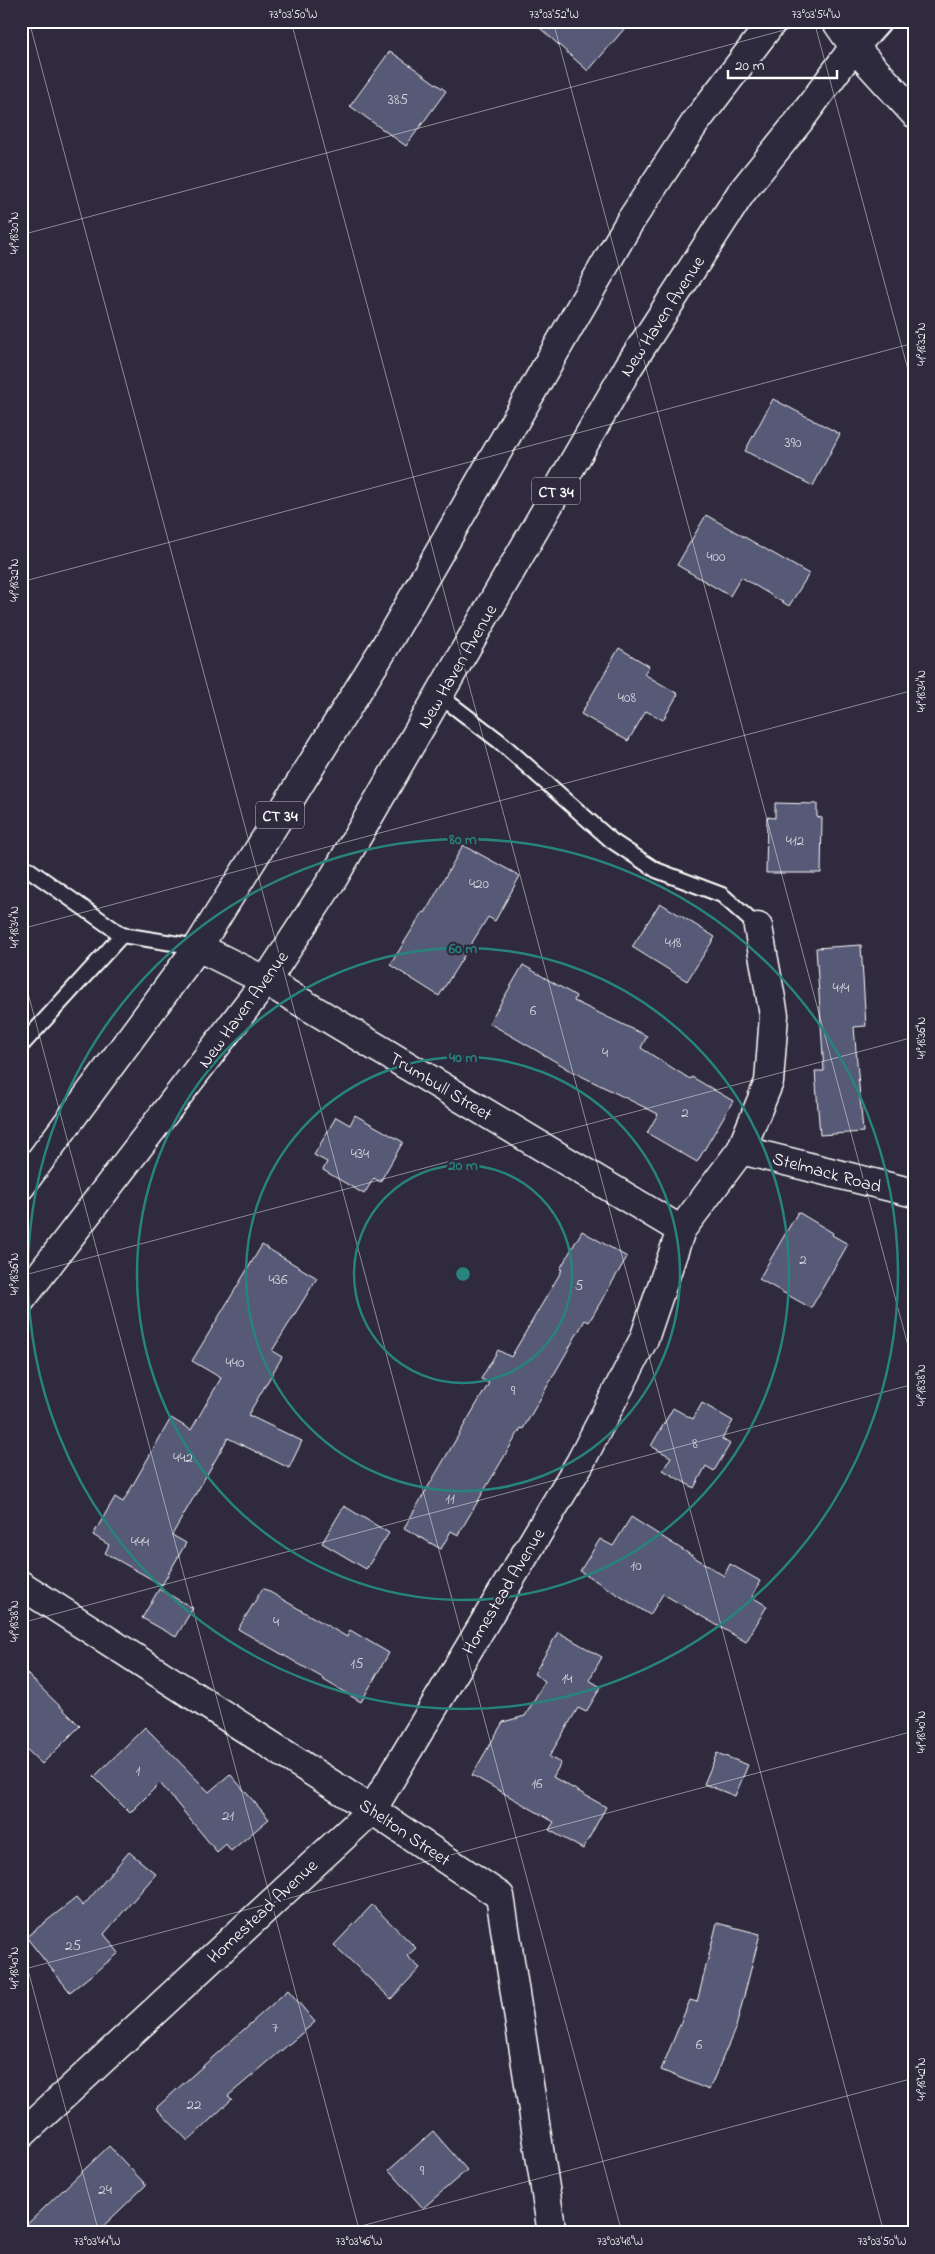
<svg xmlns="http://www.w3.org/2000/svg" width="935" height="2254" font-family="'Indie Flower',sans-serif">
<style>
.building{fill:#565a77;stroke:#fff}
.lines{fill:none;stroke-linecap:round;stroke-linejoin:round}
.service-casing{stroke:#fff;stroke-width:18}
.minor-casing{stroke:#fff;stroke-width:31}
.secondary-casing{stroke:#fff;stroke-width:31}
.trunk-casing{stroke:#fff;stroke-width:31}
.service{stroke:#2f2a3d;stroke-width:14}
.minor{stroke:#2f2a3d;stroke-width:28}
.secondary{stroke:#2f2a3d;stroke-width:28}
.trunk{stroke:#2f2a3d;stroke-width:28}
.ticks{fill:none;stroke:#fff;stroke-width:1;stroke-opacity:0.45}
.ring{fill:none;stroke:#27847c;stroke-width:2.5}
.labels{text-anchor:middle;stroke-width:4.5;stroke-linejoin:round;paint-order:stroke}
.number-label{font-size:15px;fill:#d5d6dd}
.shield{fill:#2f2a3d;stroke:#c1bfc5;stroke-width:1}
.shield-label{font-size:16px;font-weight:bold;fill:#fff}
.street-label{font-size:18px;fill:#fff;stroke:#2f2a3d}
.centre{fill:#27847c;stroke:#2f2a3d;stroke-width:2.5}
.ring-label{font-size:15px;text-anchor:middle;font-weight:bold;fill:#27847c;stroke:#2f2a3d;stroke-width:4.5;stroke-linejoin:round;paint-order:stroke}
.neatline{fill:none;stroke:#fff;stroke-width:2}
.ticks-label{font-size:12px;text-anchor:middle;fill:#fff}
</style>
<rect width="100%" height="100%" fill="#2f2a3d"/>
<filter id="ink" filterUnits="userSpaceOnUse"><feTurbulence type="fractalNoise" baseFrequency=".02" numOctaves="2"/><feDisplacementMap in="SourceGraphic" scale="10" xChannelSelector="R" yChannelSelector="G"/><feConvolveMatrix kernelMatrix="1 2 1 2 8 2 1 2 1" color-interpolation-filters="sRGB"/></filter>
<g filter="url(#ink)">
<path class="building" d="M 532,21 L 631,21 L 588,71 Z
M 390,51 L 446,91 L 406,146 L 350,106 Z
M 773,399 L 840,434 L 813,486 L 745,451 Z
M 706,515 L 809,574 L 789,606 L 741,577 L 730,596 L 677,565 Z
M 619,648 L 649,666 L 644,674 L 678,694 L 663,720 L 646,711 L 628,741 L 581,714 Z
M 775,803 L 817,804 L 817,817 L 822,818 L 821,873 L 766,873 L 767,817 L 775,818 Z
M 463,845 L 520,876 L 495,921 L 488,917 L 439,996 L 390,965 L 423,912 L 425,913 Z
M 660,903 L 715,937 L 687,981 L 632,947 Z
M 861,945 L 866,1026 L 854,1027 L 863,1132 L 820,1135 L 815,1071 L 824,1071 L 816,948 Z
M 523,965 L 576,996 L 574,1001 L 647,1036 L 641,1048 L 690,1079 L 692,1077 L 733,1101 L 697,1162 L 647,1133 L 658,1114 L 565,1068 L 565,1067 L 489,1023 Z
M 355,1115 L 403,1142 L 380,1182 L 374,1178 L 364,1194 L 323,1170 L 327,1162 L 314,1155 L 336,1117 L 350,1125 Z
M 798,1212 L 833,1233 L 832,1235 L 848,1244 L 811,1308 L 759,1279 Z
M 582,1231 L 627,1257 L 589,1322 L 585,1320 L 523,1429 L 521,1428 L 458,1535 L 451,1531 L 441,1549 L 404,1528 L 489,1383 L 481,1379 L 498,1350 L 511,1357 L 562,1270 L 560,1269 Z
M 262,1245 L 317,1278 L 272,1351 L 282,1357 L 248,1415 L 302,1441 L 289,1468 L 228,1438 L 172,1535 L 186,1543 L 162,1585 L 105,1553 L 109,1545 L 93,1535 L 115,1497 L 123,1502 L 171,1418 L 191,1430 L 221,1378 L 192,1361 Z
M 702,1403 L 733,1421 L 722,1439 L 730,1444 L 714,1471 L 706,1466 L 694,1488 L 663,1470 L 671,1457 L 651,1446 L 673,1408 L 693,1419 Z
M 344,1506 L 389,1533 L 366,1569 L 322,1543 Z
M 631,1517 L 724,1576 L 730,1564 L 760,1581 L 752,1597 L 767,1606 L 746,1642 L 663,1594 L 650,1615 L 580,1571 L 600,1539 L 613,1546 Z
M 263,1588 L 347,1637 L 350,1630 L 389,1653 L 361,1702 L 322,1679 L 323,1678 L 238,1629 Z
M 159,1589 L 193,1608 L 176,1637 L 142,1618 Z
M 558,1632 L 602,1657 L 589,1680 L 601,1687 L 586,1712 L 578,1708 L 549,1757 L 561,1763 L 553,1777 L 606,1807 L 583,1849 L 549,1830 L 554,1822 L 472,1775 L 503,1722 L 525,1716 L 545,1681 L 534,1674 Z
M 21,1668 L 80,1726 L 42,1764 L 21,1744 Z
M 145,1727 L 209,1792 L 230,1774 L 269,1819 L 231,1851 L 226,1844 L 217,1852 L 160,1783 L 130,1813 L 94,1777 Z
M 717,1753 L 748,1765 L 735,1796 L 704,1784 Z
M 129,1852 L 156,1874 L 104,1934 L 119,1953 L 70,1992 L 26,1937 L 76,1898 L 83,1906 Z
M 372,1905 L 416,1948 L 407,1956 L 420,1968 L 391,1999 L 334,1945 Z
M 717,1923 L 760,1934 L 736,2027 L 709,2090 L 661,2070 L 690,2000 L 697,2002 Z
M 288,1990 L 315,2022 L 228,2096 L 232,2099 L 188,2141 L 156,2108 Z
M 433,2131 L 467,2170 L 423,2208 L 389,2170 Z
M 109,2146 L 146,2185 L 96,2233 L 21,2233 L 21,2230 Z"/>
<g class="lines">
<defs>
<path id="service" d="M 440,696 L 499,741 L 612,841 L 656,870 L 722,895 L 758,927
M 21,864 L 122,935 L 198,947
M 21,1046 L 122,935"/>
<path id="minor" d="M 198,947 L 266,981 L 681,1230
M 741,1150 L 914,1193
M 21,1585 L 372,1810 L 500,1896 L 552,2233
M 21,2135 L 372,1810 L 580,1463 L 644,1339 L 681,1230 L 741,1150 L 769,1082 L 774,1015 L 758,927"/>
<path id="secondary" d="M 836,21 L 854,47 L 914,113"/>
<path id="trunk" d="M 21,1186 L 198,947 L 383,650 L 629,223 L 695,123 L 773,21
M 21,1300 L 266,981 L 334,877 L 629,366 L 741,193 L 800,120 L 854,47 L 877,21"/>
</defs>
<use href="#service" class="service-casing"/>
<use href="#minor" class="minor-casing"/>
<use href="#secondary" class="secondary-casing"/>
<use href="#trunk" class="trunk-casing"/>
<use href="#service" class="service"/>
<use href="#minor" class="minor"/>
<use href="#secondary" class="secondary"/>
<use href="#trunk" class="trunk"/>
</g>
</g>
<path class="ticks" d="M 29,21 L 622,2233M 291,21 L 884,2233M 553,21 L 914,1368M 814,21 L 914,392M 21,235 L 818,21M 21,582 L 914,343M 21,929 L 914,690M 21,967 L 360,2233M 21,1276 L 914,1037M 21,1623 L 914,1384M 21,1944 L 99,2233M 21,1970 L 914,1731M 335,2233 L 914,2078"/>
<g class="ring">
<circle cx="463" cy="1274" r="109"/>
<circle cx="463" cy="1274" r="217"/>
<circle cx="463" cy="1274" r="326"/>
<circle cx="463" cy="1274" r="435"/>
</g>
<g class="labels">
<g class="number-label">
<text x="398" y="104">385</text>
<text x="793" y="447">390</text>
<text x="716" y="561">400</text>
<text x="627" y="702">408</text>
<text x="795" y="845">412</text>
<text x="479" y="888">420</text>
<text x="673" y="947">418</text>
<text x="841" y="992">414</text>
<text x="533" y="1015">6</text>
<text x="605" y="1057">4</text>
<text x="685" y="1117">2</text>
<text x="360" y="1158">434</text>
<text x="803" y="1264">2</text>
<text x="278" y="1284">436</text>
<text x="579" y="1290">5</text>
<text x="235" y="1367">440</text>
<text x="513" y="1395">9</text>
<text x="695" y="1448">8</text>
<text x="183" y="1462">442</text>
<text x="450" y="1503">11</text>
<text x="140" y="1546">444</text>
<text x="636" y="1570">10</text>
<text x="276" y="1626">4</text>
<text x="357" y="1668">15</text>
<text x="567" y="1683">14</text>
<text x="138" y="1775">1</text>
<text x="537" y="1788">16</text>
<text x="228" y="1820">21</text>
<text x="73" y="1950">25</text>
<text x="275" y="2032">7</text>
<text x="699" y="2049">6</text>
<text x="194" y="2109">22</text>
<text x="422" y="2175">9</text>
<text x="105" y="2194">24</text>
</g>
<g class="shield">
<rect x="532" y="477.5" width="48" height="27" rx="4"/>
<rect x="256" y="801.5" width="48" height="27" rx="4"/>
</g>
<g class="shield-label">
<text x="556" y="497">CT 34</text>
<text x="280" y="821">CT 34</text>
</g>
<g class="street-label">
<text transform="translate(662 316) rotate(-57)" y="6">New Haven Avenue</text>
<text transform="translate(457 666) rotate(-60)" y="6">New Haven Avenue</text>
<text transform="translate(243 1009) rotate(-54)" y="6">New Haven Avenue</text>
<text transform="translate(441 1086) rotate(31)" y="6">Trumbull Street</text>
<text transform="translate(827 1172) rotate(15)" y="6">Stelmack Road</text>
<text transform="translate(503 1591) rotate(-59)" y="6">Homestead Avenue</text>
<text transform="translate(405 1832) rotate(34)" y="6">Shelton Street</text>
<text transform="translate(262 1911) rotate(-43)" y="6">Homestead Avenue</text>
</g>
</g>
<circle cx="463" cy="1274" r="8" class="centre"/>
<g class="ring-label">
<text x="463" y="844">80 m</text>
<text x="463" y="953">60 m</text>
<text x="463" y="1062">40 m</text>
<text x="463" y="1170">20 m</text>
</g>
<rect width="935" height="2254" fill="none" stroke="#2f2a3d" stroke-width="55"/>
<path d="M728 70v8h109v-8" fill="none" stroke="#ffffff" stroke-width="2.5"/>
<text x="735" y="70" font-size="15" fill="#ffffff" stroke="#2f2a3d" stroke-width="4" paint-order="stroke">20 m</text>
<rect x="28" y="28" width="880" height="2198" class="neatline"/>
<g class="ticks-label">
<text x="293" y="18">73°03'50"W</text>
<text x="554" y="18">73°03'52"W</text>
<text x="816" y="18">73°03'54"W</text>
<text transform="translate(14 233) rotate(-90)" y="4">41°18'30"N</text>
<text transform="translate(921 344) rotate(-90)" y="4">41°18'32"N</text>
<text transform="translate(14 580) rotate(-90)" y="4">41°18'32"N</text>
<text transform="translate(921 691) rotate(-90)" y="4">41°18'34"N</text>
<text transform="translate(14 927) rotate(-90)" y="4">41°18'34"N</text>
<text transform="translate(921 1038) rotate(-90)" y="4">41°18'36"N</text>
<text transform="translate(14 1274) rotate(-90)" y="4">41°18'36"N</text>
<text transform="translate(921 1385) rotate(-90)" y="4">41°18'38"N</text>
<text transform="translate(14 1621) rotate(-90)" y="4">41°18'38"N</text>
<text transform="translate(921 1732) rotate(-90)" y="4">41°18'40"N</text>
<text transform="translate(14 1968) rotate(-90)" y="4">41°18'40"N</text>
<text transform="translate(921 2079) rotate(-90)" y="4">41°18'42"N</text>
<text x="97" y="2245">73°03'44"W</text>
<text x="359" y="2245">73°03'46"W</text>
<text x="620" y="2245">73°03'48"W</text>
<text x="882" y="2245">73°03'50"W</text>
</g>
</svg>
